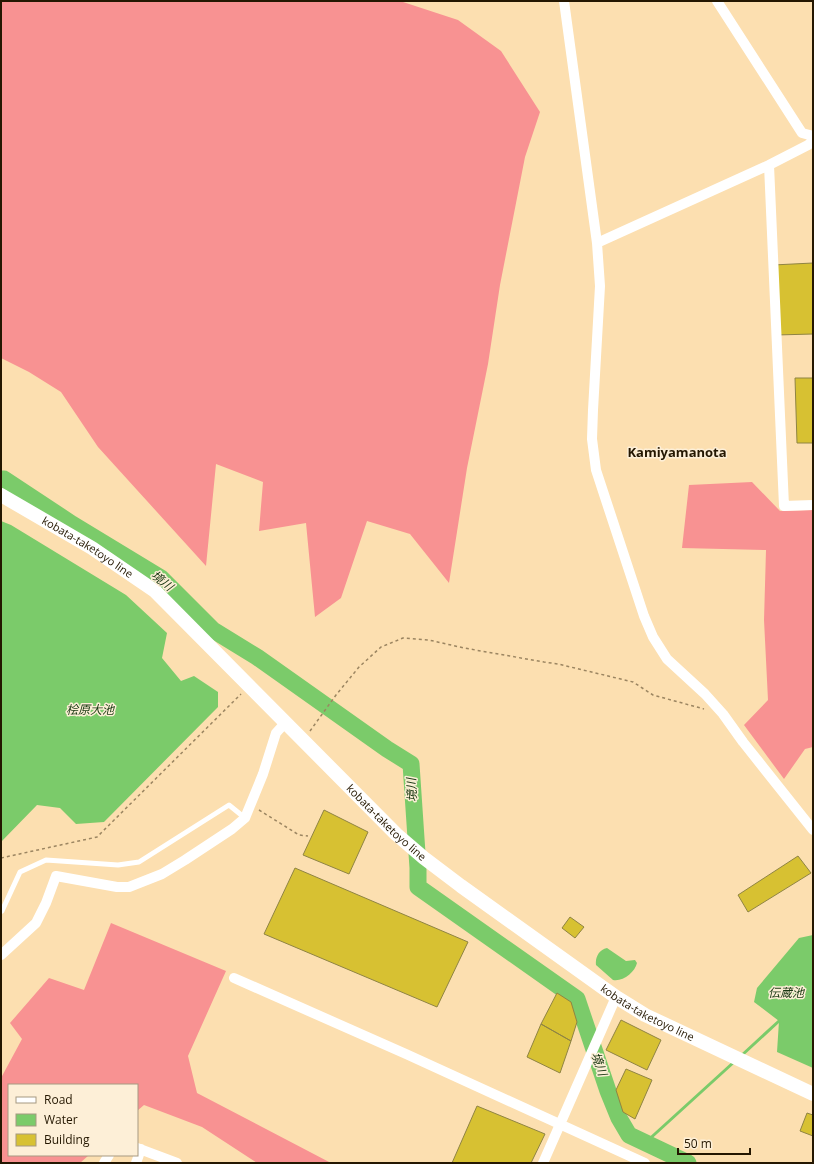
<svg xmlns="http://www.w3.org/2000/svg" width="814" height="1164" font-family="'Open Sans','Noto Sans JP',sans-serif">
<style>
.forest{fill:#f89292}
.water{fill:#7bcb6a}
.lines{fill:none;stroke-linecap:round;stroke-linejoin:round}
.stream{stroke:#7bcb6a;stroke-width:3}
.river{stroke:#7bcb6a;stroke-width:17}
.building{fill:#d7c132;stroke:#8f8443}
.path{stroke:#9b8561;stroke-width:1.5;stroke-dasharray:3 3;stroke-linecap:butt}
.lane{stroke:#fff;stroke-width:5}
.street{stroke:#fff;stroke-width:10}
.secondary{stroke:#fff;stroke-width:14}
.labels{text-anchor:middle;stroke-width:3;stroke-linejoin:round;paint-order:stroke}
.street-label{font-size:11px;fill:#241701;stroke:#fdefd7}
.water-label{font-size:12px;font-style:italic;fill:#173610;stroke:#fdefd7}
.quarter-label{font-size:13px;font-weight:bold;fill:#241701;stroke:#fdefd7}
</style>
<rect width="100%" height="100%" fill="#fcdfb0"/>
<path class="forest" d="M 1,1 L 400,1 L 458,20 L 501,51 L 540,112 L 525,157 L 500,285 L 488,364 L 467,468 L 449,583 L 410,534 L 367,521 L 341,598 L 315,617 L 306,523 L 259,531 L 263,482 L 216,464 L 206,566 L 98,447 L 61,392 L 29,372 L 1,358 Z
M 752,482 L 780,511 L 813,510 L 813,747 L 805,749 L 784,779 L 744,725 L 768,700 L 764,620 L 766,550 L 682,548 L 689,485 Z
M 111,923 L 226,971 L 188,1056 L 197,1093 L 331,1163 L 257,1163 L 202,1127 L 144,1105 L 137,1111 L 137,1085 L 9,1085 L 9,1155 L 89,1155 L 80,1163 L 1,1163 L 1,1078 L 22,1039 L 10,1023 L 49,978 L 84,990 Z"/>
<path class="water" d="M 1,521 L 11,525 L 126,595 L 167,633 L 162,658 L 181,681 L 194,676 L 218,692 L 218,707 L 104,822 L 76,824 L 60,808 L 37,805 L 1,842 Z
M 813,935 L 813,1068 L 777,1052 L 779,1021 L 754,1002 L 757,988 L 799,938 Z
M 607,948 L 626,961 L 635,960 L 637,963 C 635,972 623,982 613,980 L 596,965 C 595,957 599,950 607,948 Z"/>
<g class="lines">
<path class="stream" d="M 741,1056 L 779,1021
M 645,1143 L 734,1062"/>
<path class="river" d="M 1,479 L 4,479 L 72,524 L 161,578 L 213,630 L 257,657 L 387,749 L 411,764 L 418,868 L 418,887 L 577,999 L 608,1091 L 619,1118 L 629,1135 L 688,1163"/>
</g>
<path class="building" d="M 813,263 L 813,334 L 776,335 L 773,265 Z
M 795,378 L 813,378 L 813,443 L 797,443 Z
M 324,810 L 368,832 L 349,874 L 303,855 Z
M 798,856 L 811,873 L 748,912 L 738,895 Z
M 295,868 L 468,942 L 437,1007 L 264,934 Z
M 570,917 L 584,927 L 575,938 L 562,928 Z
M 557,993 L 571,1002 L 577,1022 L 571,1041 L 541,1024 Z
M 621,1020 L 661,1040 L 647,1070 L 606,1050 Z
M 541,1024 L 571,1041 L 560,1073 L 527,1057 Z
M 626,1069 L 652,1080 L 635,1119 L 623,1112 L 616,1090 Z
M 477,1106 L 545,1134 L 531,1163 L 452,1163 Z
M 807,1113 L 813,1115 L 813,1136 L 800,1131 Z"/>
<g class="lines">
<path class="path" d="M 310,731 L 336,695 L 359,667 L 381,647 L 403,638 L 429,640 L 464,648 L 544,662 L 558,664 L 633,682 L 653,695 L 704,709
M 259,810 L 299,835 L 308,836
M 1,858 L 97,837 L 241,694"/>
<path class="lane" d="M 1,910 L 2,911 L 20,872 L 46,860 L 118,865 L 139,862 L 229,805 L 245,818"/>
<path class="street" d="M 564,1 L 597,243 L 600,286 L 593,410 L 592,439 L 596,470 L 644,616 L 653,637 L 667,659 L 705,694 L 723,714 L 743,742 L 813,830
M 717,1 L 802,133 L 813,136
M 769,165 L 784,506 L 813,505
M 597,243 L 769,165 L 808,145 L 813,141
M 1,955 L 36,923 L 46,903 L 56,876 L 117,887 L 129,887 L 162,874 L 185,860 L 232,829 L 245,818 L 263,774 L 276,733 L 286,722
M 234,978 L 406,1054 L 645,1163
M 137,1148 L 177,1163
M 104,1163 L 109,1155
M 136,1163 L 141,1149
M 543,1163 L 616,997"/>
<path class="secondary" id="s1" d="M 1,495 L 92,548 L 155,591 L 396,834 L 424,858 L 461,886 L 616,997 L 645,1015 L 813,1094"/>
</g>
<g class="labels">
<g class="street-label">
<text dy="4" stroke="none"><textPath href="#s1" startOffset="101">kobata-taketoyo line</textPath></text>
<text dy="4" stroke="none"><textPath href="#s1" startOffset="509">kobata-taketoyo line</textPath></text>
<text dy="4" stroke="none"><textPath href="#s1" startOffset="833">kobata-taketoyo line</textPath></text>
</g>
<g class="water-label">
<text transform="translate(162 581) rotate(39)" y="4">境川</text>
<text x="90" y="714">桧原大池</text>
<text transform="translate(412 790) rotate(-93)" y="4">境川</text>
<text x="786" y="997">伝蔵池</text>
<text transform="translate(599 1064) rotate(71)" y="4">境川</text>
</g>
<g class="quarter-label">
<text x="677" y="457">Kamiyamanota</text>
</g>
</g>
<rect width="814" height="1164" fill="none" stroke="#241701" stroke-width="4"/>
<rect x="8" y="1084" width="130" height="72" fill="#fdefd7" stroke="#a69981"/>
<rect x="16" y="1097" width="20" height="6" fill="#ffffff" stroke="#a69981"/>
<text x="44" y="1104" font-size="12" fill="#241701">Road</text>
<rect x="16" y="1114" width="20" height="12" fill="#7bcb6a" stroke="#a69981"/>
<text x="44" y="1124" font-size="12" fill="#241701">Water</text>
<rect x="16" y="1134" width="20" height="12" fill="#d7c132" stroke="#a69981"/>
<text x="44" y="1144" font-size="12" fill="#241701">Building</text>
<path d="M678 1148v6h72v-6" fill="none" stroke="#241701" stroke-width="2"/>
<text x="684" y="1148" font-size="12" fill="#241701" stroke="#fdefd7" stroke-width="3" paint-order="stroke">50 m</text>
</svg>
